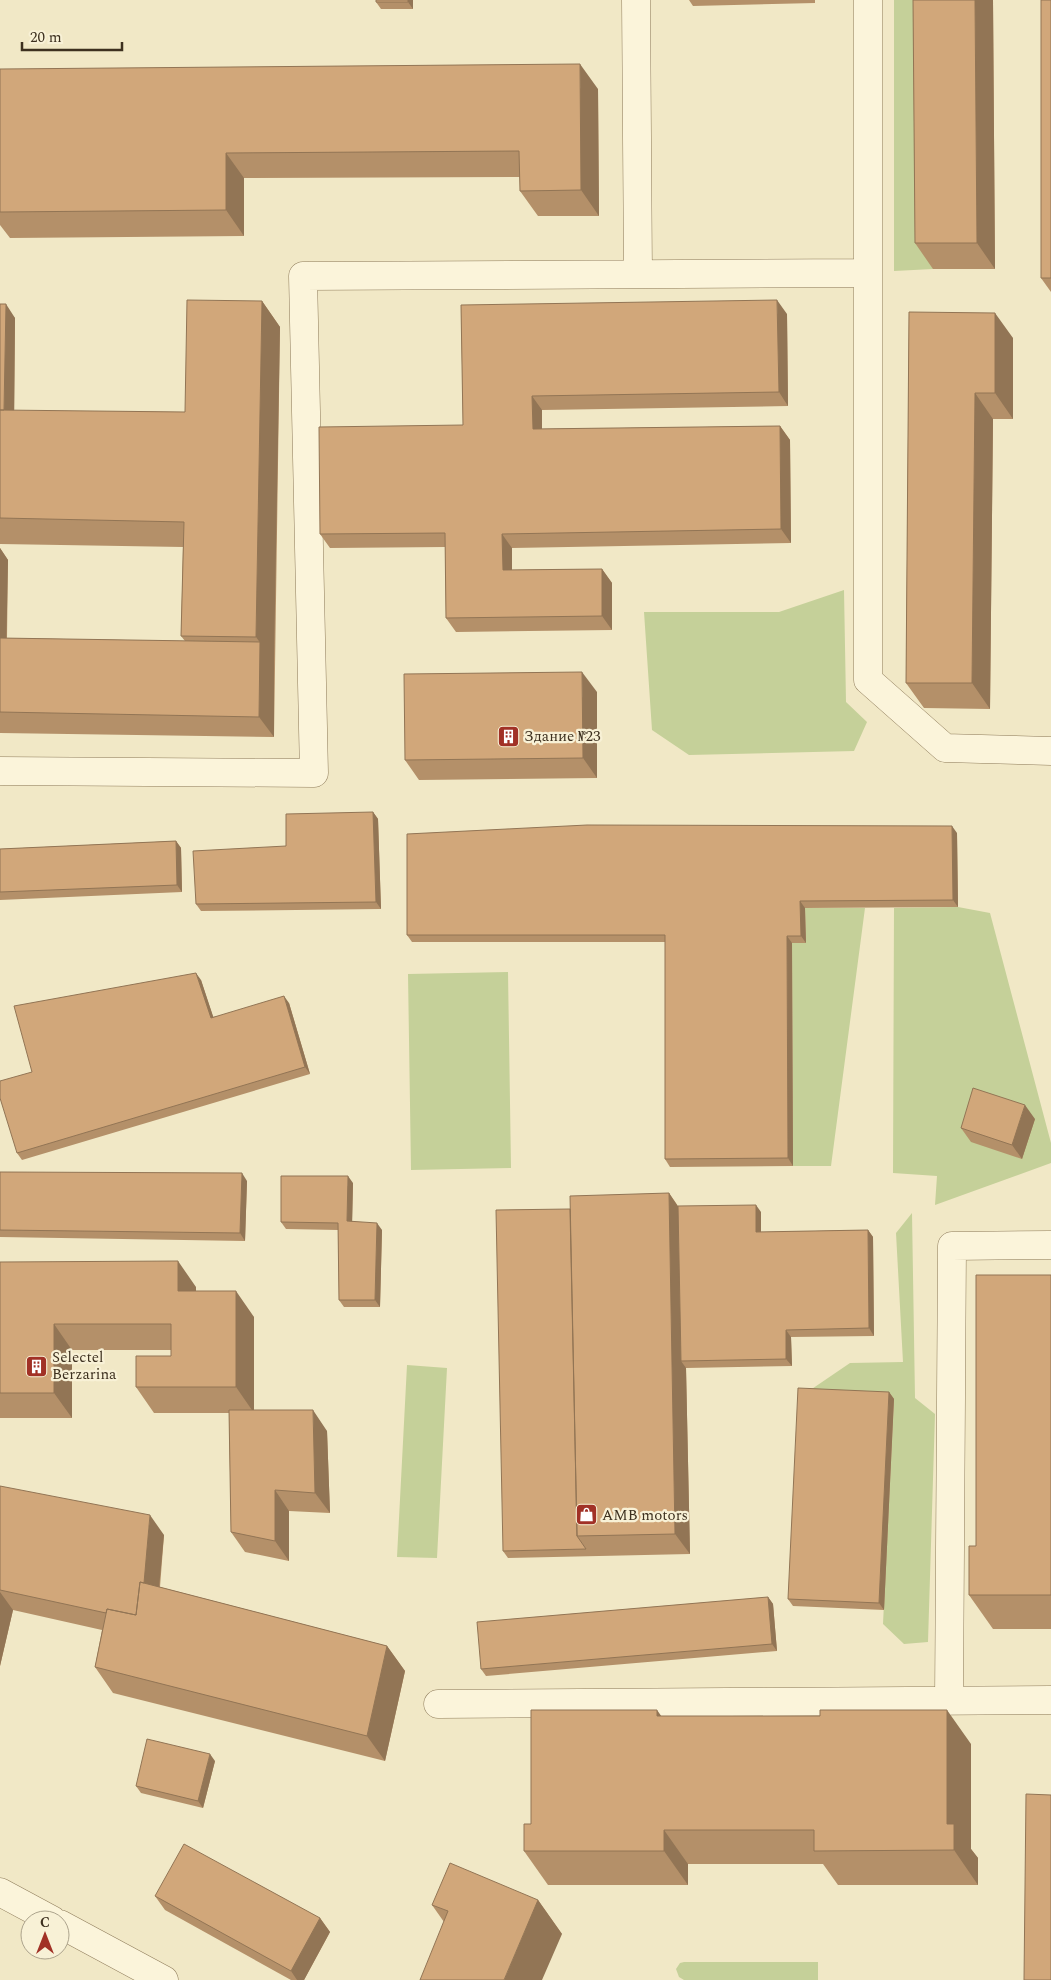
<svg xmlns="http://www.w3.org/2000/svg" width="1051" height="1980" font-family="Spectral,serif">
<style>
.green{fill:#c5d099}
.lines{fill:none;stroke-linecap:round;stroke-linejoin:round}
.minor-casing{stroke:#8e7b5a;stroke-width:29}
.minor{stroke:#fbf4da;stroke-width:28}
.wall{fill:#b49069}
.shaded-wall{fill:#927555}
.building{fill:#d1a77a;stroke:#927555}
.labels{text-anchor:middle;stroke-width:4.5;stroke-linejoin:round;paint-order:stroke}
.poi-label{font-size:15px;fill:#3d301f;stroke:#f8f1d6;text-anchor:start}
</style>
<rect width="100%" height="100%" fill="#f1e8c6"/>
<path class="green" d="M 894,0 L 931,0 L 933,269 L 894,271 Z
M 844,590 L 846,702 L 867,722 L 854,751 L 689,755 L 652,730 L 644,612 L 779,612 Z
M 958,907 L 990,913 L 1051,1143 L 1051,1163 L 935,1205 L 937,1176 L 893,1173 L 894,908 Z
M 805,908 L 865,908 L 831,1166 L 793,1166 L 792,943 L 806,943 Z
M 508,972 L 511,1168 L 411,1170 L 408,974 Z
M 912,1213 L 915,1398 L 935,1414 L 928,1642 L 904,1644 L 883,1624 L 894,1400 L 803,1395 L 850,1363 L 903,1362 L 896,1233 Z
M 407,1365 L 447,1368 L 437,1558 L 397,1557 Z
M 684,1962 L 818,1962 L 818,1980 L 684,1980 L 679,1977 L 676,1969 L 680,1963 Z"/>
<g class="lines">
<defs>
<path id="minor" d="M 636,0 L 638,274
M 868,0 L 868,680 L 945,748 L 1051,751
M 0,771 L 314,773 L 303,276 L 868,273
M 949,1701 L 952,1246 L 1051,1245
M 438,1704 L 1051,1700
M 0,1892 L 52,1920
M 60,1924 L 164,1980"/>
</defs>
<use href="#minor" class="minor-casing"/>
<use href="#minor" class="minor"/>
</g>
<path class="wall" d="M 376,0 L 413,0 L 413,9 L 381,9 L 376,2 Z
M 689,0 L 815,0 L 815,3 L 693,6 Z
M 913,0 L 993,0 L 995,269 L 933,269 L 915,243 Z
M 1051,0 L 1051,292 L 1041,278 Z
M 0,69 L 598,89 L 599,216 L 538,216 L 520,191 L 520,177 L 244,178 L 244,236 L 10,238 L 0,225 Z
M 262,301 L 280,327 L 274,737 L 0,733 L 0,548 L 8,560 L 7,638 L 185,641 L 181,636 L 183,547 L 0,544 L 0,304 L 15,318 L 14,411 L 185,412 Z
M 461,305 L 787,314 L 788,406 L 542,410 L 542,429 L 780,426 L 790,440 L 791,543 L 512,548 L 512,570 L 602,569 L 612,583 L 612,630 L 456,632 L 446,618 L 445,547 L 330,548 L 320,534 L 463,425 Z
M 909,312 L 1013,338 L 1013,419 L 993,419 L 990,709 L 924,708 L 906,683 Z
M 597,692 L 597,778 L 419,780 L 405,760 Z
M 373,812 L 378,819 L 381,909 L 201,911 L 196,904 L 286,846 Z
M 957,833 L 958,907 L 805,908 L 806,943 L 792,943 L 793,1166 L 670,1167 L 665,1159 L 665,942 L 412,942 L 407,935 Z
M 176,841 L 181,848 L 182,892 L 0,900 L 0,849 Z
M 201,980 L 213,1017 L 289,1003 L 310,1074 L 22,1160 L 17,1153 L 32,1072 Z
M 1035,1119 L 1022,1159 L 971,1142 L 961,1128 Z
M 0,1172 L 247,1181 L 245,1241 L 0,1237 Z
M 353,1183 L 352,1221 L 382,1230 L 380,1307 L 344,1307 L 339,1300 L 338,1230 L 286,1229 L 281,1222 Z
M 669,1193 L 678,1206 L 761,1212 L 761,1232 L 868,1230 L 873,1237 L 874,1336 L 791,1337 L 792,1366 L 686,1368 L 690,1554 L 508,1558 L 503,1551 L 570,1209 Z
M 0,1262 L 196,1287 L 196,1291 L 254,1317 L 254,1410 L 327,1431 L 330,1513 L 289,1511 L 289,1561 L 245,1552 L 231,1532 L 229,1413 L 154,1413 L 136,1387 L 171,1356 L 171,1350 L 72,1350 L 72,1418 L 0,1418 Z
M 1051,1275 L 1051,1629 L 993,1629 L 969,1595 L 976,1546 Z
M 889,1392 L 894,1399 L 884,1610 L 793,1606 L 788,1599 Z
M 0,1486 L 164,1535 L 160,1587 L 387,1646 L 405,1671 L 385,1761 L 113,1693 L 95,1667 L 102,1630 L 13,1610 L 0,1666 Z
M 768,1597 L 773,1604 L 777,1651 L 486,1676 L 481,1669 Z
M 662,1716 L 971,1744 L 971,1849 L 978,1858 L 978,1885 L 838,1885 L 823,1864 L 688,1864 L 688,1885 L 548,1885 L 524,1851 L 531,1824 Z
M 215,1761 L 203,1808 L 141,1793 L 136,1786 Z
M 155,1896 L 320,1918 L 330,1932 L 304,1980 L 291,1980 L 165,1910 Z
M 538,1900 L 562,1934 L 444,1922 L 432,1905 Z"/>
<path class="shaded-wall" d="M 408,0 L 413,0 L 413,9 L 408,2 Z
M 975,0 L 993,0 L 995,269 L 977,243 Z
M 580,64 L 598,89 L 599,216 L 581,190 Z
M 226,153 L 244,178 L 244,236 L 226,210 Z
M 777,300 L 787,314 L 788,406 L 779,392 Z
M 262,301 L 280,327 L 274,662 L 256,637 Z
M 6,304 L 15,318 L 14,435 L 4,421 Z
M 995,313 L 1013,338 L 1013,419 L 995,393 Z
M 975,393 L 993,419 L 990,709 L 972,683 Z
M 532,396 L 542,410 L 542,443 L 533,429 Z
M 780,426 L 790,440 L 791,543 L 781,529 Z
M 502,534 L 512,548 L 512,584 L 503,570 Z
M 0,548 L 8,560 L 6,658 L 0,649 Z
M 602,569 L 612,583 L 612,630 L 602,616 Z
M 260,642 L 274,662 L 274,737 L 259,717 Z
M 582,672 L 597,692 L 597,778 L 583,758 Z
M 373,812 L 378,819 L 381,909 L 376,902 Z
M 952,826 L 957,833 L 958,907 L 953,900 Z
M 176,841 L 181,848 L 182,892 L 177,885 Z
M 800,901 L 805,908 L 806,943 L 801,936 Z
M 787,936 L 792,943 L 793,1166 L 788,1158 Z
M 196,973 L 201,980 L 216,1025 L 211,1018 Z
M 284,996 L 289,1003 L 310,1074 L 305,1067 Z
M 1025,1105 L 1035,1119 L 1022,1159 L 1012,1145 Z
M 242,1173 L 247,1181 L 245,1241 L 240,1233 Z
M 348,1176 L 353,1183 L 352,1228 L 347,1221 Z
M 669,1193 L 683,1214 L 681,1361 L 686,1368 L 690,1554 L 675,1534 Z
M 756,1205 L 761,1212 L 761,1239 L 756,1232 Z
M 377,1223 L 382,1230 L 380,1307 L 375,1300 Z
M 868,1230 L 873,1237 L 874,1336 L 869,1328 Z
M 178,1261 L 196,1287 L 196,1317 L 178,1291 Z
M 236,1291 L 254,1317 L 254,1413 L 236,1387 Z
M 54,1324 L 72,1350 L 72,1418 L 54,1393 Z
M 786,1330 L 791,1337 L 792,1366 L 786,1359 Z
M 889,1392 L 894,1399 L 884,1610 L 879,1603 Z
M 313,1410 L 327,1431 L 330,1513 L 315,1493 Z
M 275,1490 L 289,1511 L 289,1561 L 275,1541 Z
M 150,1515 L 164,1535 L 154,1641 L 140,1621 Z
M 0,1592 L 13,1610 L 0,1666 Z
M 768,1597 L 773,1604 L 777,1651 L 772,1644 Z
M 387,1646 L 405,1671 L 385,1761 L 367,1736 Z
M 657,1710 L 681,1744 L 657,1716 Z
M 947,1710 L 971,1744 L 971,1849 L 978,1858 L 978,1885 L 954,1850 L 947,1824 Z
M 210,1754 L 215,1761 L 203,1808 L 198,1801 Z
M 664,1830 L 688,1864 L 688,1885 L 664,1851 Z
M 538,1900 L 562,1934 L 542,1980 L 504,1980 Z
M 320,1918 L 330,1932 L 304,1980 L 297,1980 L 291,1971 Z"/>
<path class="building" d="M 376,0 L 408,0 L 408,2 L 376,2 Z
M 913,0 L 975,0 L 977,243 L 915,243 Z
M 1041,0 L 1051,0 L 1051,278 L 1041,278 Z
M 580,64 L 581,190 L 520,191 L 519,151 L 226,153 L 226,210 L 0,212 L 0,69 Z
M 187,300 L 262,301 L 256,637 L 181,636 L 184,522 L 0,518 L 0,410 L 185,412 Z
M 777,300 L 779,392 L 532,396 L 533,429 L 780,426 L 781,529 L 502,534 L 503,570 L 602,569 L 602,616 L 446,618 L 445,533 L 320,534 L 319,427 L 463,425 L 461,305 Z
M 0,304 L 6,304 L 4,410 L 0,410 Z
M 909,312 L 995,313 L 995,393 L 975,393 L 972,683 L 906,683 Z
M 0,638 L 260,642 L 259,717 L 0,712 Z
M 582,672 L 583,758 L 405,760 L 404,674 Z
M 373,812 L 376,902 L 196,904 L 193,851 L 286,846 L 286,814 Z
M 587,825 L 952,826 L 953,900 L 800,901 L 801,936 L 787,936 L 788,1158 L 665,1159 L 665,935 L 407,935 L 407,834 Z
M 176,841 L 177,885 L 0,892 L 0,849 Z
M 196,973 L 211,1018 L 284,996 L 305,1067 L 17,1153 L 0,1098 L 0,1081 L 32,1072 L 14,1006 Z
M 973,1088 L 1025,1105 L 1012,1145 L 961,1128 Z
M 0,1172 L 242,1173 L 240,1233 L 0,1230 Z
M 281,1176 L 348,1176 L 347,1221 L 377,1223 L 375,1300 L 339,1300 L 338,1223 L 281,1222 Z
M 669,1193 L 675,1534 L 577,1536 L 570,1196 Z
M 756,1205 L 756,1232 L 868,1230 L 869,1328 L 786,1330 L 786,1359 L 681,1361 L 678,1206 Z
M 570,1209 L 577,1536 L 586,1549 L 503,1551 L 496,1210 Z
M 178,1261 L 178,1291 L 236,1291 L 236,1387 L 136,1387 L 136,1356 L 171,1356 L 171,1324 L 54,1324 L 54,1393 L 0,1393 L 0,1262 Z
M 976,1275 L 1051,1275 L 1051,1595 L 969,1595 L 969,1546 L 976,1546 Z
M 798,1388 L 889,1392 L 879,1603 L 788,1599 Z
M 229,1410 L 313,1410 L 315,1493 L 275,1490 L 275,1541 L 231,1532 Z
M 0,1486 L 150,1515 L 144,1583 L 140,1582 L 136,1615 L 107,1609 L 106,1613 L 0,1590 Z
M 140,1582 L 387,1646 L 367,1736 L 95,1667 L 107,1609 L 136,1615 Z
M 768,1597 L 772,1644 L 481,1669 L 477,1622 Z
M 531,1710 L 657,1710 L 657,1716 L 820,1716 L 820,1710 L 947,1710 L 947,1824 L 954,1824 L 954,1850 L 814,1851 L 814,1830 L 664,1830 L 664,1851 L 524,1851 L 524,1824 L 531,1824 Z
M 147,1739 L 210,1754 L 198,1801 L 136,1786 Z
M 1026,1794 L 1051,1795 L 1051,1980 L 1024,1980 Z
M 184,1844 L 320,1918 L 291,1971 L 155,1896 Z
M 450,1863 L 538,1900 L 504,1980 L 420,1980 L 448,1911 L 432,1905 Z"/>
<defs>
<symbol id="building-square" viewBox="-11 -11 22 22"><rect x="-9" y="-9" width="18" height="18" rx="4" fill="#a13126" stroke="#f8f1d6"/><path d="M-4-6H4V6H1V3H-1V6H-4ZM-2.5-4.3h1.7v1.8h-1.7ZM.8-4.3h1.7v1.8H.8ZM-2.5-1h1.7V.8h-1.7ZM.8-1h1.7V.8H.8Z" fill="#fff"/></symbol>
<symbol id="shop-square" viewBox="-11 -11 22 22"><rect x="-9" y="-9" width="18" height="18" rx="4" fill="#a13126" stroke="#f8f1d6"/><path d="M-5-2.5h2.3a2.7 3.5 0 0 1 5.4 0H5L5.5 6h-11ZM-1.5-2.5h3a1.5 2.3 0 0 0-3 0Z" fill="#fff"/></symbol>
</defs>
<g fill-rule="evenodd">
<use href="#building-square" x="496" y="724" width="25" height="25"/>
<use href="#building-square" x="24" y="1354" width="25" height="25"/>
<use href="#shop-square" x="574" y="1502" width="25" height="25"/>
</g>
<g class="labels">
<g class="poi-label">
<text x="524" y="741">Здание №23</text>
<text x="52" y="1362">Selectel<tspan x="52" dy="17">Berzarina</tspan></text>
<text x="602" y="1520">AMB motors</text>
</g>
</g>
<g transform="translate(45 1935)"><circle r="24" fill="#f8f1d6" stroke="#ada48d"/>
<path d="M0-4L9 19L0 12L-9 19Z" fill="#a13126"/>
<text y="-8" font-size="14" font-weight="bold" text-anchor="middle" fill="#3d301f">С</text>
</g>
<path d="M22 42v8h100v-8" fill="none" stroke="#3d301f" stroke-width="2.5"/>
<text x="30" y="42" font-size="15" fill="#3d301f" stroke="#f8f1d6" stroke-width="4" paint-order="stroke">20 m</text>
</svg>
